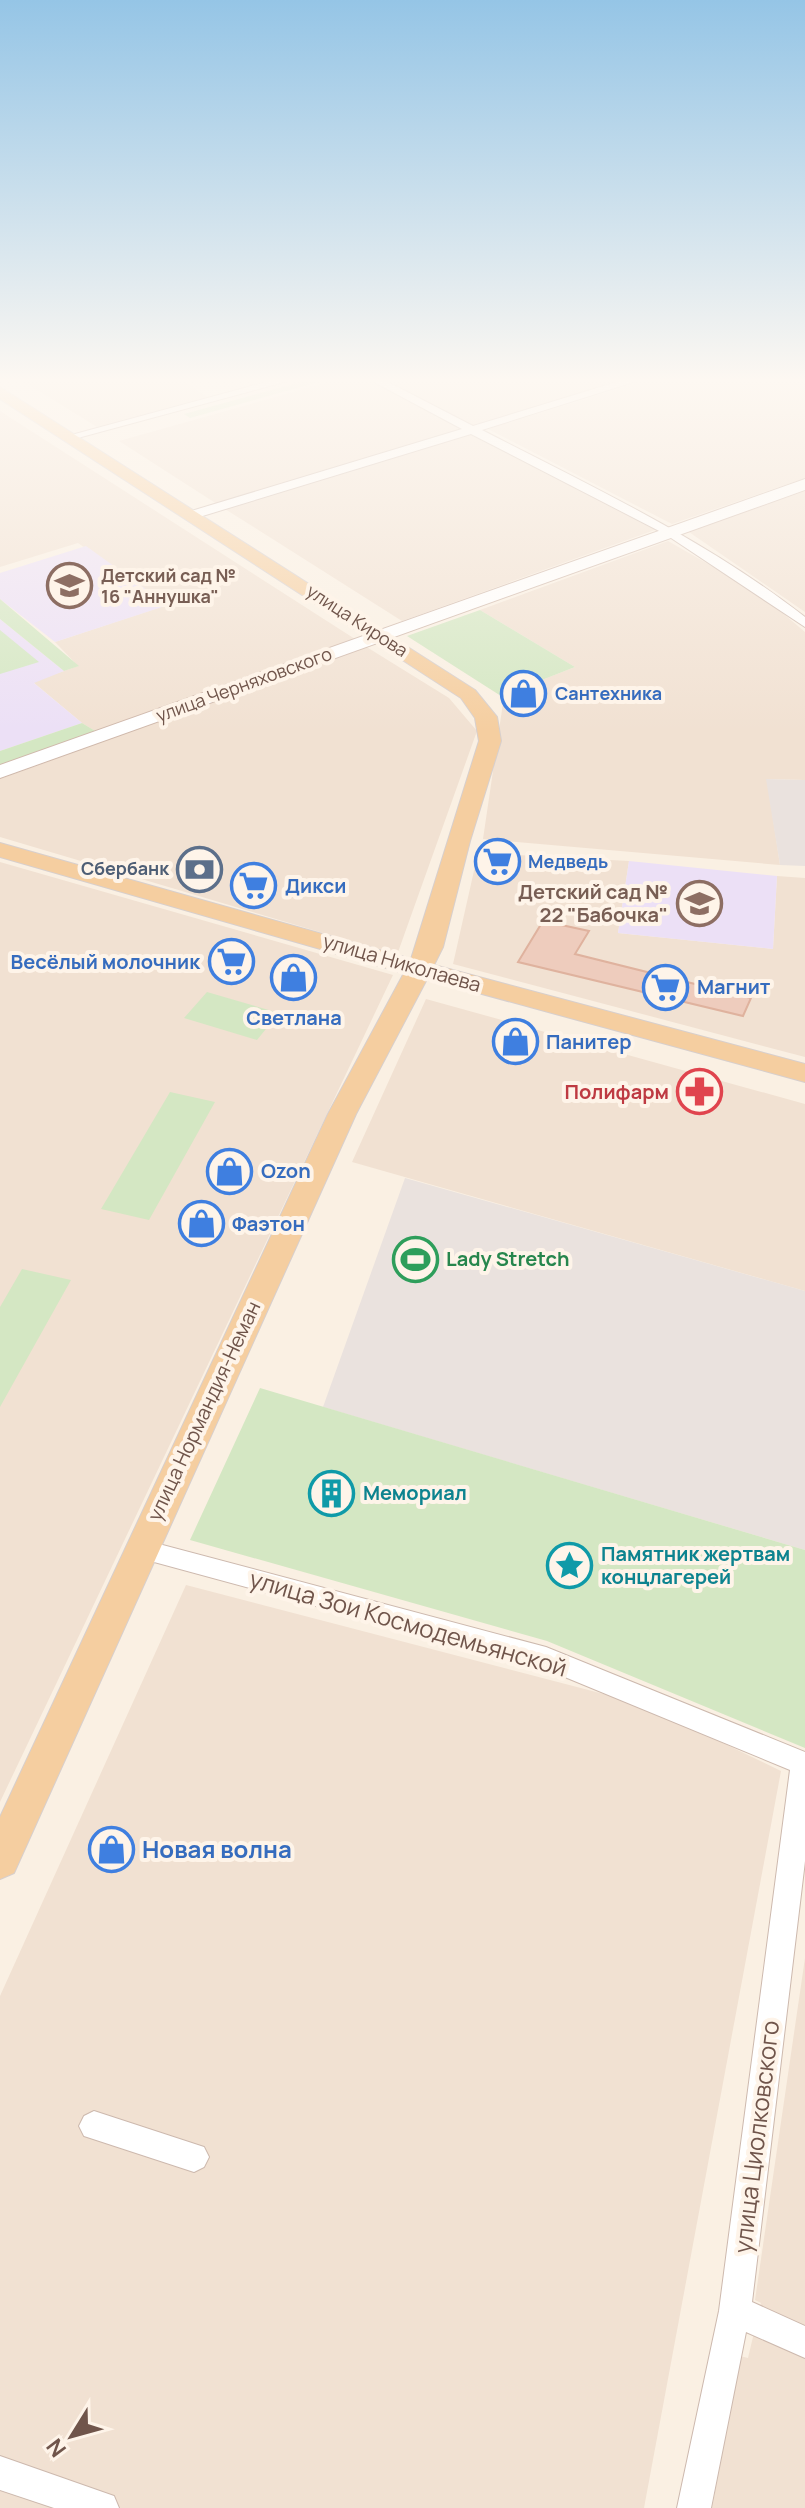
<svg xmlns="http://www.w3.org/2000/svg" width="805" height="2508" font-family="Manrope,sans-serif">
<style>
.residential{fill:#f1e1d2}
.industrial{fill:#eae2de}
.education{fill:#ece0f6}
.green{fill:#d4e7c3}
.building{fill:#eeccbd;stroke:#dfb29e;stroke-width:2}
.lines{fill:none;stroke-linecap:round;stroke-linejoin:round}
.street-casing{stroke:#cdb9ae;stroke-width:2}
.secondary-casing{stroke:#cfb8ab;stroke-width:2}
.primary-casing{stroke:#d7cfcd;stroke-width:2}
.street{fill:#fff;fill-rule:evenodd}
.secondary{fill:#fff;fill-rule:evenodd}
.primary{fill:#f5cea0;fill-rule:evenodd}
.labels{text-anchor:middle;stroke-width:8;stroke-linejoin:round;paint-order:stroke}
.far-education-label{font-size:18px;font-weight:bold;fill:#785e54;stroke:#fef4e9;text-anchor:start}
.far-street-label{font-size:18px;fill:#70554b;stroke:#fef4e9}
.far-shop-label{font-size:18px;font-weight:bold;fill:#366cbe;stroke:#fef4e9;text-anchor:start}
.far-service-label{font-size:18px;font-weight:bold;fill:#4e5e75;stroke:#fef4e9;text-anchor:end}
.shop-label{font-size:20px;font-weight:bold;fill:#366cbe;stroke:#fef4e9;text-anchor:start}
.education-label{font-size:20px;font-weight:bold;fill:#785e54;stroke:#fef4e9;text-anchor:end}
.street-label{font-size:20px;fill:#70554b;stroke:#fef4e9}
.health-label{font-size:20px;font-weight:bold;fill:#be3a42;stroke:#fef4e9;text-anchor:end}
.leisure-label{font-size:20px;font-weight:bold;fill:#27864d;stroke:#fef4e9;text-anchor:start}
.culture-label{font-size:20px;font-weight:bold;fill:#0d838f;stroke:#fef4e9;text-anchor:start}
.near-street-label{font-size:24px;fill:#70554b;stroke:#fef4e9}
.near-shop-label{font-size:24px;font-weight:bold;fill:#366cbe;stroke:#fef4e9;text-anchor:start}
</style>
<rect width="100%" height="100%" fill="#faf0e3"/>
<path class="residential" d="M 23,381 L 184,381 L 207,397 L 97,427 Z
M 332,381 L 370,381 L 461,429 L 217,504 L 119,441 Z
M 382,381 L 621,381 L 471,427 Z
M 644,381 L 805,381 L 805,478 L 672,524 L 488,429 Z
M 0,411 L 355,639 L 97,732 L 82,723 L 33,682 L 78,666 L 55,642 L 167,605 L 78,543 L 0,567 Z
M 469,434 L 655,530 L 402,621 L 225,509 Z
M 805,491 L 805,612 L 689,532 Z
M 668,541 L 759,593 L 805,632 L 805,780 L 767,779 L 780,865 L 483,839 L 503,703 L 501,696 L 575,667 L 480,610 Z
M 365,646 L 449,698 L 477,731 L 397,955 L 0,837 L 0,779 Z
M 478,853 L 629,861 L 618,933 L 773,949 L 777,876 L 805,878 L 805,1057 L 453,964 Z
M 0,862 L 393,975 L 0,1802 Z
M 426,999 L 805,1104 L 805,1291 L 352,1162 Z
M 186,1585 L 642,1704 L 781,1771 L 644,2508 L 0,2508 L 0,1996 Z
M 805,1958 L 805,2508 L 712,2508 L 740,2356 L 748,2358 L 761,2303 L 755,2300 Z"/>
<path class="industrial" d="M 766,779 L 805,780 L 805,866 L 780,865 Z
M 405,1178 L 805,1291 L 805,1550 L 323,1407 Z"/>
<path class="education" d="M 86,546 L 168,605 L 55,642 L 0,599 L 0,573 Z
M 0,619 L 64,671 L 34,683 L 82,723 L 0,751 Z
M 629,861 L 777,876 L 773,949 L 618,933 Z"/>
<path class="green" d="M 304,381 L 322,381 L 190,418 L 184,414 Z
M 0,599 L 79,666 L 64,671 L 0,619 Z
M 480,610 L 575,667 L 501,696 L 407,636 Z
M 0,630 L 39,662 L 0,674 Z
M 82,723 L 97,732 L 0,769 L 0,751 Z
M 207,992 L 279,1013 L 257,1040 L 184,1018 Z
M 170,1092 L 215,1102 L 149,1220 L 101,1209 Z
M 22,1269 L 71,1280 L 0,1407 L 0,1307 Z
M 260,1388 L 805,1550 L 805,1748 L 547,1641 L 190,1540 Z"/>
<path class="building" d="M 543,921 L 589,931 L 575,954 L 751,998 L 743,1016 L 518,962 Z"/>
<g class="lines">
<defs>
<path id="street" d="M 270,381 L 288,381 L 74,439 L 64,437 Z
M 372,381 L 386,381 L 473,426 L 620,381 L 637,381 L 482,430 C 593,487 706,540 805,617 L 805,627 L 665,534 L 471,434 L 196,518 L 188,518 L 188,512 L 462,429 Z
M 140,1539 L 546,1647 L 805,1752 L 805,1861 L 752,2302 L 805,2326 L 805,2358 L 746,2332 L 711,2508 L 677,2508 L 719,2311 L 790,1770 L 543,1668 L 132,1556 L 128,1549 L 132,1542 Z
M 94,2111 L 204,2147 L 209,2157 L 204,2167 L 194,2172 L 84,2136 L 79,2126 L 84,2116 Z
M 0,2456 L 114,2496 L 119,2508 L 54,2508 L 0,2490 Z"/>
<path id="secondary" d="M 805,479 L 805,490 L 0,778 L 0,765 Z"/>
<path id="primary" d="M 0,387 L 475,690 L 497,717 L 501,741 L 470,841 L 443,947 L 434,965 L 805,1064 L 805,1082 L 427,979 L 356,1114 L 14,1873 L 0,1879 L 0,1817 L 328,1114 L 404,973 L 0,857 L 0,843 L 411,959 L 479,741 L 475,718 L 461,698 L 0,399 Z"/>
</defs>
<use href="#street" class="street-casing"/>
<use href="#secondary" class="secondary-casing"/>
<use href="#primary" class="primary-casing"/>
<use href="#street" class="street"/>
<use href="#secondary" class="secondary"/>
<use href="#primary" class="primary"/>
</g>
<linearGradient id="sky" x2="0" y2="1"><stop stop-color="#95c5e6"/><stop offset="0.52" stop-color="#fdf8f2"/><stop offset="1" stop-color="#fdf8f2" stop-opacity="0"/></linearGradient>
<rect width="805" height="732" fill="url(#sky)"/>
<defs>
<symbol id="school-ring" viewBox="-11 -11 22 22"><circle r="9.5" fill="#fef4e9" stroke="#8d6e63" stroke-width="1.5"/><path d="M0-5L7-2L0 1L-7-2ZM-4 1L0 2.5L4 1V4Q0 6-4 4Z" fill="#8d6e63"/></symbol>
<symbol id="shop-ring" viewBox="-11 -11 22 22"><circle r="9.5" fill="#fef4e9" stroke="#3f7fe0" stroke-width="1.5"/><path d="M-5-2.5h2.3a2.7 3.5 0 0 1 5.4 0H5L5.5 6h-11ZM-1.5-2.5h3a1.5 2.3 0 0 0-3 0Z" fill="#3f7fe0"/></symbol>
<symbol id="supermarket-ring" viewBox="-11 -11 22 22"><circle r="9.5" fill="#fef4e9" stroke="#3f7fe0" stroke-width="1.5"/><path d="M-6-5.5h2.5l.6 2H6L4.5 2H-2.5L-4.4-4H-6ZM-1.5 3.2a1.3 1.3 0 1 0 .1 0ZM3 3.2a1.3 1.3 0 1 0 .1 0Z" fill="#3f7fe0"/></symbol>
<symbol id="bank-ring" viewBox="-11 -11 22 22"><circle r="9.5" fill="#fef4e9" stroke="#5c6f8a" stroke-width="1.5"/><path d="M-6-4H6V4H-6ZM0-2.3a2.3 2.3 0 1 0 0 4.6a2.3 2.3 0 1 0 0-4.6Z" fill="#5c6f8a"/></symbol>
<symbol id="pharmacy-ring" viewBox="-11 -11 22 22"><circle r="9.5" fill="#fef4e9" stroke="#e0444e" stroke-width="1.5"/><path d="M-2-6h4v4h4v4h-4v4h-4v-4h-4v-4h4Z" fill="#e0444e"/></symbol>
<symbol id="stadium-ring" viewBox="-11 -11 22 22"><circle r="9.5" fill="#fef4e9" stroke="#2e9e5b" stroke-width="1.5"/><path d="M0-5a6.5 5 0 1 0 0 10a6.5 5 0 1 0 0-10ZM-3.5-1.8h7v3.6h-7Z" fill="#2e9e5b"/></symbol>
<symbol id="building-ring" viewBox="-11 -11 22 22"><circle r="9.5" fill="#fef4e9" stroke="#0f9aa8" stroke-width="1.5"/><path d="M-4-6H4V6H1V3H-1V6H-4ZM-2.5-4.3h1.7v1.8h-1.7ZM.8-4.3h1.7v1.8H.8ZM-2.5-1h1.7V.8h-1.7ZM.8-1h1.7V.8H.8Z" fill="#0f9aa8"/></symbol>
<symbol id="sight-ring" viewBox="-11 -11 22 22"><circle r="9.5" fill="#fef4e9" stroke="#0f9aa8" stroke-width="1.5"/><path d="M0-6L1.8-2.2L6-1.7L2.9 1.2L3.7 5.4L0 3.3L-3.7 5.4L-2.9 1.2L-6-1.7L-1.8-2.2Z" fill="#0f9aa8"/></symbol>
</defs>
<g fill-rule="evenodd">
<use href="#school-ring" x="44" y="560" width="51" height="51"/>
<use href="#shop-ring" x="498" y="668" width="51" height="51"/>
<use href="#supermarket-ring" x="472" y="836" width="51" height="51"/>
<use href="#bank-ring" x="174" y="844" width="51" height="51"/>
<use href="#supermarket-ring" x="228" y="860" width="51" height="51"/>
<use href="#school-ring" x="674" y="878" width="51" height="51"/>
<use href="#supermarket-ring" x="206" y="936" width="51" height="51"/>
<use href="#shop-ring" x="268" y="952" width="51" height="51"/>
<use href="#supermarket-ring" x="640" y="962" width="51" height="51"/>
<use href="#shop-ring" x="490" y="1016" width="51" height="51"/>
<use href="#pharmacy-ring" x="674" y="1066" width="51" height="51"/>
<use href="#shop-ring" x="204" y="1146" width="51" height="51"/>
<use href="#shop-ring" x="176" y="1198" width="51" height="51"/>
<use href="#stadium-ring" x="390" y="1234" width="51" height="51"/>
<use href="#building-ring" x="306" y="1468" width="51" height="51"/>
<use href="#sight-ring" x="544" y="1540" width="51" height="51"/>
<use href="#shop-ring" x="86" y="1824" width="51" height="51"/>
</g>
<g class="labels">
<g class="far-education-label">
<text x="101" y="582">Детский сад №<tspan x="101" dy="21">16 "Аннушка"</tspan></text>
</g>
<g class="far-street-label">
<text transform="translate(357 621) rotate(33)" y="6">улица Кирова</text>
<text transform="translate(244 685) rotate(-20)" y="6">улица Черняховского</text>
</g>
<g class="far-shop-label">
<text x="555" y="700">Сантехника</text>
<text x="528" y="868">Медведь</text>
</g>
<g class="far-service-label">
<text x="169" y="875">Сбербанк</text>
</g>
<g class="shop-label">
<text x="285" y="893">Дикси</text>
<text x="200" y="969" text-anchor="end">Весёлый молочник</text>
<text x="697" y="994">Магнит</text>
<text x="294" y="1025" text-anchor="middle">Светлана</text>
<text x="546" y="1049">Панитер</text>
<text x="261" y="1178">Ozon</text>
<text x="232" y="1231">Фаэтон</text>
</g>
<g class="education-label">
<text x="668" y="899">Детский сад №<tspan x="668" dy="23">22 "Бабочка"</tspan></text>
</g>
<g class="street-label">
<text transform="translate(402 963) rotate(16)" y="7">улица Николаева</text>
<text transform="translate(204 1411) rotate(-65)" y="7">улица Нормандия-Неман</text>
</g>
<g class="health-label">
<text x="669" y="1099">Полифарм</text>
</g>
<g class="leisure-label">
<text x="446" y="1266">Lady Stretch</text>
</g>
<g class="culture-label">
<text x="363" y="1500">Мемориал</text>
<text x="601" y="1561">Памятник жертвам<tspan x="601" dy="23">концлагерей</tspan></text>
</g>
<g class="near-street-label">
<text transform="translate(408 1624) rotate(16)" y="8">улица Зои Космодемьянской</text>
<text transform="translate(757 2137) rotate(-83)" y="8">улица Циолковского</text>
</g>
<g class="near-shop-label">
<text x="142" y="1858">Новая волна</text>
</g>
</g>
<g transform="translate(72 2436) rotate(233)" stroke="#fef4e9" stroke-width="6" paint-order="stroke">
<path d="M0-6L14 30L0 20L-14 30Z" fill="#70554b"/>
<text y="-12" font-size="22" font-weight="bold" text-anchor="middle" fill="#70554b">N</text>
</g>
</svg>
